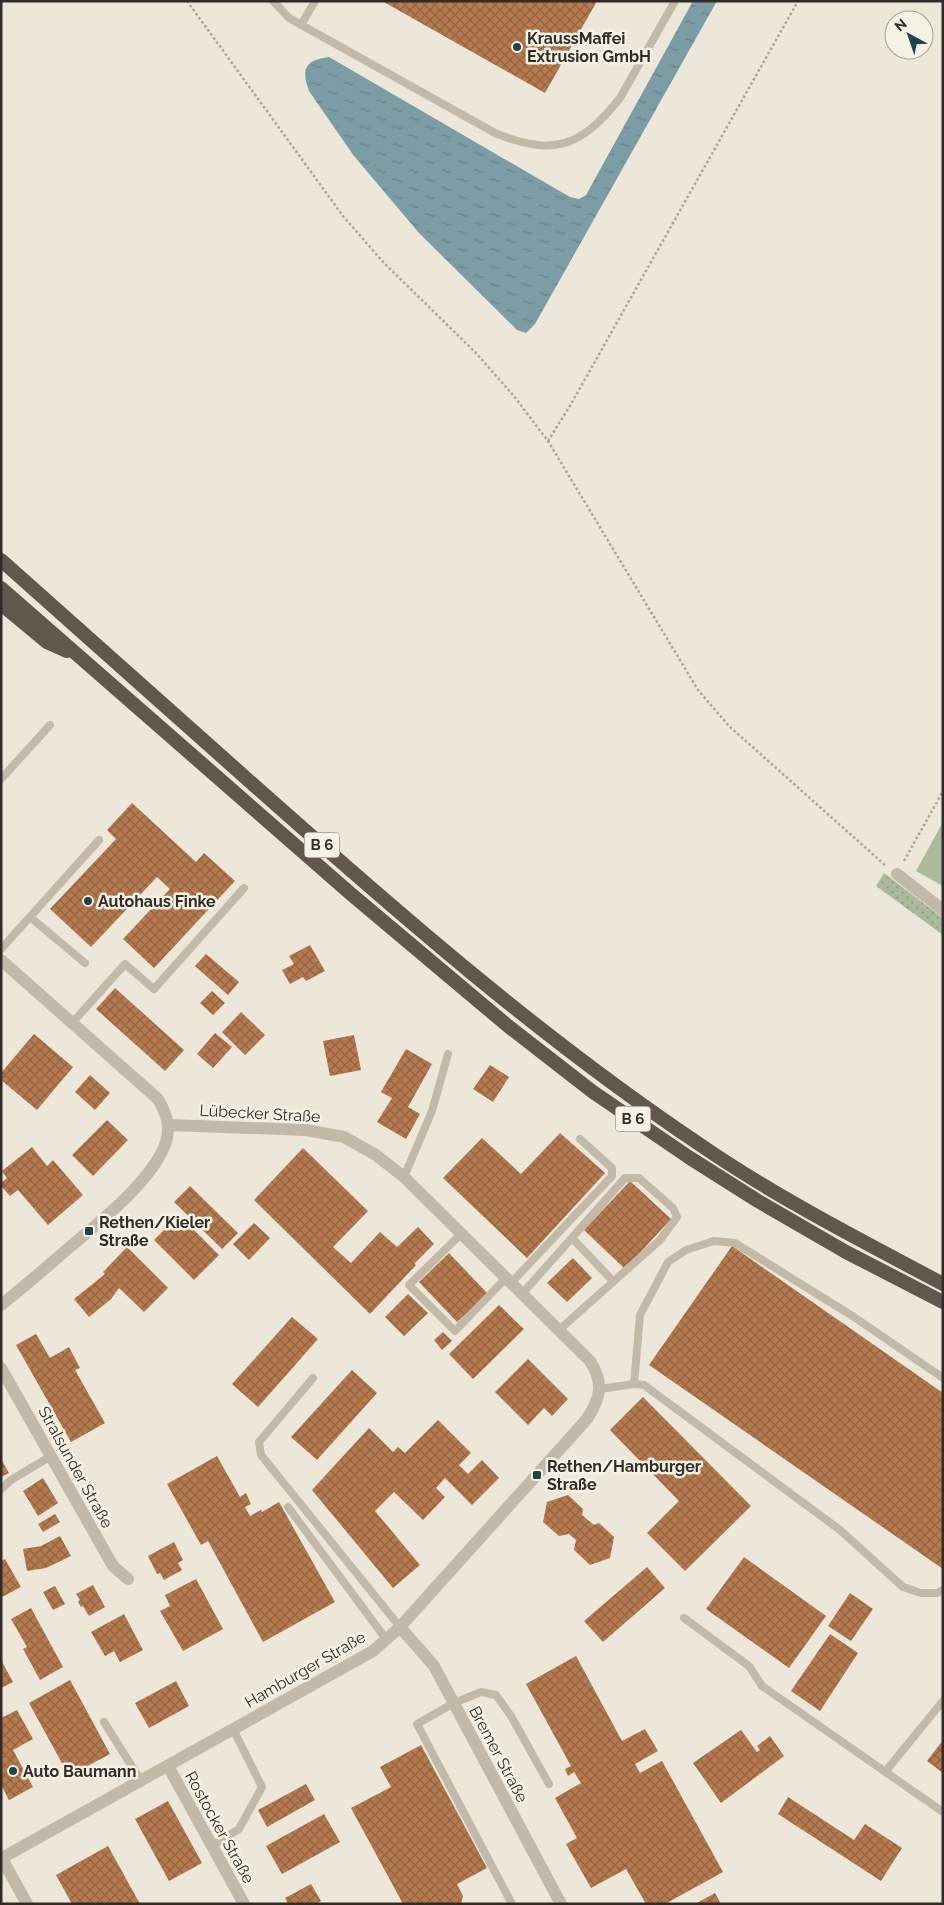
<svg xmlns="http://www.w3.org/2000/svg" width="944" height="1905" font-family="Raleway,sans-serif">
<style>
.grass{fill:url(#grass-dots)}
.pitch{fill:#abba9c}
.water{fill:url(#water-ripples)}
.building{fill:url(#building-cross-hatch)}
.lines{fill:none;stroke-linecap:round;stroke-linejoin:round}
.path{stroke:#afa392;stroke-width:2.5;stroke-dasharray:2.5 2.5;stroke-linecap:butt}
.service{stroke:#c3b9a8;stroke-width:8}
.minor{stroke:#c3b9a8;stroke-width:12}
.trunk{stroke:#61574c;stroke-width:14}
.poi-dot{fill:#22434d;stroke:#f6f1e5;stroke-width:2}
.labels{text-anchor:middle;stroke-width:5;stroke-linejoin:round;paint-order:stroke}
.shield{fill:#f6f1e5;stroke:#6c6760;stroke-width:1}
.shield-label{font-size:15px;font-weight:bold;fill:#312c27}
.poi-label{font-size:16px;font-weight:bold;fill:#312c27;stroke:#f6f1e5;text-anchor:start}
.street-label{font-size:16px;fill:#312c27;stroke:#f6f1e5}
</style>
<defs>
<pattern id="grass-dots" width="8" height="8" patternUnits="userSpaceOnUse" patternTransform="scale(1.25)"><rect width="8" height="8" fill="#abba9c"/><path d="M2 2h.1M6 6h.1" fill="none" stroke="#8c977f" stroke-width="1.8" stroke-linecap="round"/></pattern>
<pattern id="water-ripples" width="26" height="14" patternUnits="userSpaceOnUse" patternTransform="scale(1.25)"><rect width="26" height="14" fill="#7d9da6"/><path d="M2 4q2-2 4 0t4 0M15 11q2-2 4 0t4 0" fill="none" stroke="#678087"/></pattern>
<pattern id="building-cross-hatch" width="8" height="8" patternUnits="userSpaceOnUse" patternTransform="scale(1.25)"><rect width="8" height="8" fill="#b57a50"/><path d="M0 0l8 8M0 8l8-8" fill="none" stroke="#946442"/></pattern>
</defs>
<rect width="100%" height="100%" fill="#ede7da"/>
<path class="grass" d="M 884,873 L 943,918 L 943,935 L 876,886 Z"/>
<path class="pitch" d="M 943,822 L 943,886 L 916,871 Z"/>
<path class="water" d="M 693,1 L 717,1 L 535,324 L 526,333 L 517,330 L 419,233 L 354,156 L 309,91 C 301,69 305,60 329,57 L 570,197 L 579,199 L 586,195 Z"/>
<path class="building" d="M 382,1 L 597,1 L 545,93 Z
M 132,803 L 196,862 L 204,853 L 235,881 L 154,968 L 123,939 L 170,889 L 157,877 L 91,947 L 50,909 L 116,839 L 107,830 Z
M 310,945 L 325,971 L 306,981 L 303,977 L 290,984 L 282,970 L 294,964 L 289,956 Z
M 206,954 L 239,982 L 228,995 L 195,966 Z
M 115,988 L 184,1050 L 165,1071 L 96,1009 Z
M 212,991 L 225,1003 L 213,1015 L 200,1003 Z
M 241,1012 L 265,1035 L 245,1055 L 222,1032 Z
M 215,1033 L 232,1047 L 213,1068 L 197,1054 Z
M 34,1034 L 73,1067 L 37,1110 L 1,1080 L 1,1073 Z
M 354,1035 L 361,1070 L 330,1076 L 323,1041 Z
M 406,1049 L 432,1064 L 408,1107 L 420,1114 L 406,1139 L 377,1122 L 392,1098 L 381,1092 Z
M 490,1065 L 509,1077 L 493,1102 L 473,1089 Z
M 90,1075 L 110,1093 L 95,1110 L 75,1092 Z
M 107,1120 L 128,1140 L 93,1176 L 72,1155 Z
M 560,1133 L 605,1173 L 527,1258 L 443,1178 L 482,1138 L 521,1174 Z
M 32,1147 L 47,1166 L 53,1160 L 83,1195 L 48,1225 L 18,1190 L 10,1196 L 1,1186 L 1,1183 L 7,1178 L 2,1171 Z
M 303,1148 L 368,1211 L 333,1247 L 351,1263 L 380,1232 L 397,1247 L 418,1227 L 434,1244 L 414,1264 L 416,1265 L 370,1314 L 254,1200 Z
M 630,1181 L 671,1219 L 625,1269 L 584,1230 Z
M 190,1186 L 238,1233 L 222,1249 L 174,1202 Z
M 179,1215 L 219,1255 L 194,1280 L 154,1240 Z
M 254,1223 L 270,1238 L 249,1260 L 233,1244 Z
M 732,1246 L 943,1393 L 943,1569 L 649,1365 Z
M 127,1247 L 168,1288 L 144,1312 L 119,1288 L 111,1299 L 89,1317 L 74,1299 L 105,1274 L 103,1272 Z
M 449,1253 L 488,1294 L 457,1322 L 419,1282 Z
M 573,1258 L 592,1278 L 567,1302 L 547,1283 Z
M 408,1294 L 428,1313 L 404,1336 L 385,1317 Z
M 499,1305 L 524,1329 L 473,1379 L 449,1354 Z
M 292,1317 L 318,1339 L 258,1407 L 232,1384 Z
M 443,1332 L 452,1341 L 442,1350 L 434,1340 Z
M 36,1334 L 50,1358 L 69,1347 L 80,1368 L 75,1370 L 105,1423 L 71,1442 L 16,1345 Z
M 528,1359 L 568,1399 L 552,1416 L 544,1408 L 528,1425 L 495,1392 Z
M 352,1370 L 377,1393 L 317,1460 L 291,1437 Z
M 643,1397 L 751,1506 L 685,1571 L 647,1533 L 679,1501 L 610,1430 Z
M 438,1420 L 471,1453 L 459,1465 L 468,1474 L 482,1460 L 499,1478 L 472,1505 L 445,1478 L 436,1488 L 445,1497 L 423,1520 L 394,1492 L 375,1511 L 420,1565 L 393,1588 L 312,1490 L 369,1428 L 393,1452 L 398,1447 L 405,1453 Z
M 217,1456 L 240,1497 L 246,1493 L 251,1504 L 245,1507 L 250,1516 L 261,1510 L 262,1512 L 279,1502 L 335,1602 L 263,1642 L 208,1541 L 201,1545 L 167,1484 Z
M 1,1459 L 9,1473 L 1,1477 Z
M 43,1478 L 58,1503 L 38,1516 L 23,1491 Z
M 568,1495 L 583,1509 L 582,1515 L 594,1525 L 599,1523 L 614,1537 L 610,1558 L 590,1565 L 574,1550 L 576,1540 L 569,1534 L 559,1536 L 543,1522 L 547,1502 Z
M 55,1514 L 60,1522 L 43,1532 L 38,1524 Z
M 60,1536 L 71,1556 L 46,1568 L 27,1571 L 23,1549 L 41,1546 Z
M 174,1542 L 183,1560 L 178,1563 L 182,1570 L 164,1580 L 160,1573 L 157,1574 L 148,1556 Z
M 744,1557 L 826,1616 L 789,1668 L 706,1609 Z
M 5,1559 L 21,1587 L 2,1597 L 1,1561 Z
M 647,1567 L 665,1588 L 603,1642 L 584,1621 Z
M 196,1579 L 223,1629 L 183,1651 L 160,1611 L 170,1606 L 165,1595 Z
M 93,1585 L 105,1607 L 89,1616 L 83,1606 L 81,1607 L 78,1602 L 80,1600 L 76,1594 Z
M 55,1586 L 65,1604 L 53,1610 L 43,1592 Z
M 850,1593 L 873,1609 L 851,1641 L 828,1626 Z
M 31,1608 L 63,1667 L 40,1680 L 23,1649 L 27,1647 L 11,1619 Z
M 124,1614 L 143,1650 L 120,1662 L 114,1651 L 105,1656 L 91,1632 Z
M 830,1634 L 858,1653 L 820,1711 L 791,1691 Z
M 576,1656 L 622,1741 L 645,1729 L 658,1751 L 635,1764 L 640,1773 L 662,1761 L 723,1872 L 665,1904 L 646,1904 L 626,1869 L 591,1888 L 566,1844 L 577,1838 L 555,1798 L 581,1783 L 574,1772 L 568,1776 L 565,1769 L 571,1766 L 526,1684 Z
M 1,1660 L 13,1682 L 1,1688 Z
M 70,1680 L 110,1754 L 69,1776 L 29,1703 Z
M 176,1681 L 189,1706 L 149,1728 L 135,1703 Z
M 17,1710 L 33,1739 L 13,1750 L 33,1787 L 9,1800 L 1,1785 L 1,1718 Z
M 741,1730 L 757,1752 L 760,1750 L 757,1746 L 770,1736 L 784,1756 L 721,1803 L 693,1763 Z
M 943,1740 L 943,1773 L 927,1761 Z
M 421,1745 L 487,1868 L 457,1884 L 463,1896 L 461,1904 L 403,1904 L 351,1808 L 391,1787 L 380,1767 Z
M 306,1784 L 315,1800 L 267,1827 L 258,1810 Z
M 788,1797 L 854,1840 L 865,1824 L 902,1848 L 881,1881 L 778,1814 Z
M 168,1801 L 202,1863 L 169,1881 L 135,1819 Z
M 324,1814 L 340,1842 L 282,1874 L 266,1846 Z
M 108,1846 L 140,1904 L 72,1904 L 56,1875 Z
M 311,1884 L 321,1901 L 316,1904 L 288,1904 L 285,1898 Z
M 715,1893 L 721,1904 L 695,1904 Z"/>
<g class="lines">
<path class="path" d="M 187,1 L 343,216 L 384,263 L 476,353 L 513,395 L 548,441 L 698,690 L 729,726 L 886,866
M 548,441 L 571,404 L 798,1
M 904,861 L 943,791"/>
<path class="service" d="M 273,1 L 289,18 L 495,133 C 554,157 581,147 620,98 L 675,1
M 301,25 L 315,1
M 1,779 L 50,725
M 30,917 L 85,963
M 1,949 L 99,840
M 73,1022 L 125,964 L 154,989 L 244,888
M 404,1177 L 432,1111 L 448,1054
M 461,1234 L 409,1285 L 455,1331 L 506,1278
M 572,1238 L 613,1281
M 511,1283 L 612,1176 L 612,1168 L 580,1139
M 522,1294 L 625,1178 L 639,1178 L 673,1208 L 677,1217 L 660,1240 L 559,1330
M 313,1378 L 259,1442 L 261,1455 L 400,1627
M 634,1384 L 640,1315 L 668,1262 L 686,1250 L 714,1241 L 735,1243 L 854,1317 L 943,1378
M 600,1389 L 634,1384 L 644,1385 L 840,1530 L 903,1587 L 921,1593 L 937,1593 L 943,1590
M 1,1489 L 11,1480 L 51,1456
M 288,1507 L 386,1639
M 684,1618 L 749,1666 L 762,1686 L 943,1812
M 104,1722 L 141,1781
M 885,1772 L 943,1701
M 212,1846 L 239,1829 L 262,1787 L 233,1729
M 512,1904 L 417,1724 L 454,1703 L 481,1692 L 496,1695 L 511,1716 L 549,1784"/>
<path class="minor" d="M 897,874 L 943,910
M 1,960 L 158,1099 C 166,1113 171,1126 166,1142 C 154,1179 101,1221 71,1246 C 48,1266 25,1286 1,1305
M 1,1368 L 113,1566 L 128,1579
M 400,1627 L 434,1666 L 561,1904
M 168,1766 L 244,1904
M 1,1857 L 27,1904
M 2,1858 L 373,1651 L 400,1627 L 587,1419 C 601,1397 604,1383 590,1361 L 404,1177 L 376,1155 L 344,1137 L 306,1130 L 169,1125"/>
<path class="trunk" d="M 1,560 C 86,636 171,711 256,787 C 398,913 541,1038 699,1144 C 776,1197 860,1240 943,1284
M 1,588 L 351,894 L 508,1026 L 593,1092 L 690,1158 L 758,1201 L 846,1252 L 943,1302
M 1,604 L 47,642 L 67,651"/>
</g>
<g class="poi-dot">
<circle cx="517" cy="47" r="5"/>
<circle cx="88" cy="901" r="5"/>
<rect x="84" y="1226" width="10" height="10" rx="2.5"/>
<rect x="532" y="1470" width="10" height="10" rx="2.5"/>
<circle cx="13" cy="1771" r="5"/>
</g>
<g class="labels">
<g class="shield">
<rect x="304.5" y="832.5" width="35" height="25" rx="4"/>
<rect x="615.5" y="1106.5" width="35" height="25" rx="4"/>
</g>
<g class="shield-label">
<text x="322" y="850">B 6</text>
<text x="633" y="1124">B 6</text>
</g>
<g class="poi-label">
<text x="527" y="44">KraussMaffei<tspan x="527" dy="18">Extrusion GmbH</tspan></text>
<text x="98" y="907">Autohaus Finke</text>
<text x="99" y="1228">Rethen/Kieler<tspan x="99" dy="18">Straße</tspan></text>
<text x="547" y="1472">Rethen/Hamburger<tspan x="547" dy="18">Straße</tspan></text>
<text x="23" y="1777">Auto Baumann</text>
</g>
<g class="street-label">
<text transform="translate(260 1113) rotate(3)" y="6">Lübecker Straße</text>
<text transform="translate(76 1467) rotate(61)" y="6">Stralsunder Straße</text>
<text transform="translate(305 1669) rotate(-30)" y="6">Hamburger Straße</text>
<text transform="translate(499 1754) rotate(62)" y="6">Bremer Straße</text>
<text transform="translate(220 1827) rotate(61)" y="6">Rostocker Straße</text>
</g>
</g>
<rect width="944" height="1905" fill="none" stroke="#312c27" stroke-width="5"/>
<g transform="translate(909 35) rotate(320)"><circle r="24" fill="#f6f1e5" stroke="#a7a299"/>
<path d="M0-4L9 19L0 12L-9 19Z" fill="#22434d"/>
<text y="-8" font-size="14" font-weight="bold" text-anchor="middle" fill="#312c27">N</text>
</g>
</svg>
